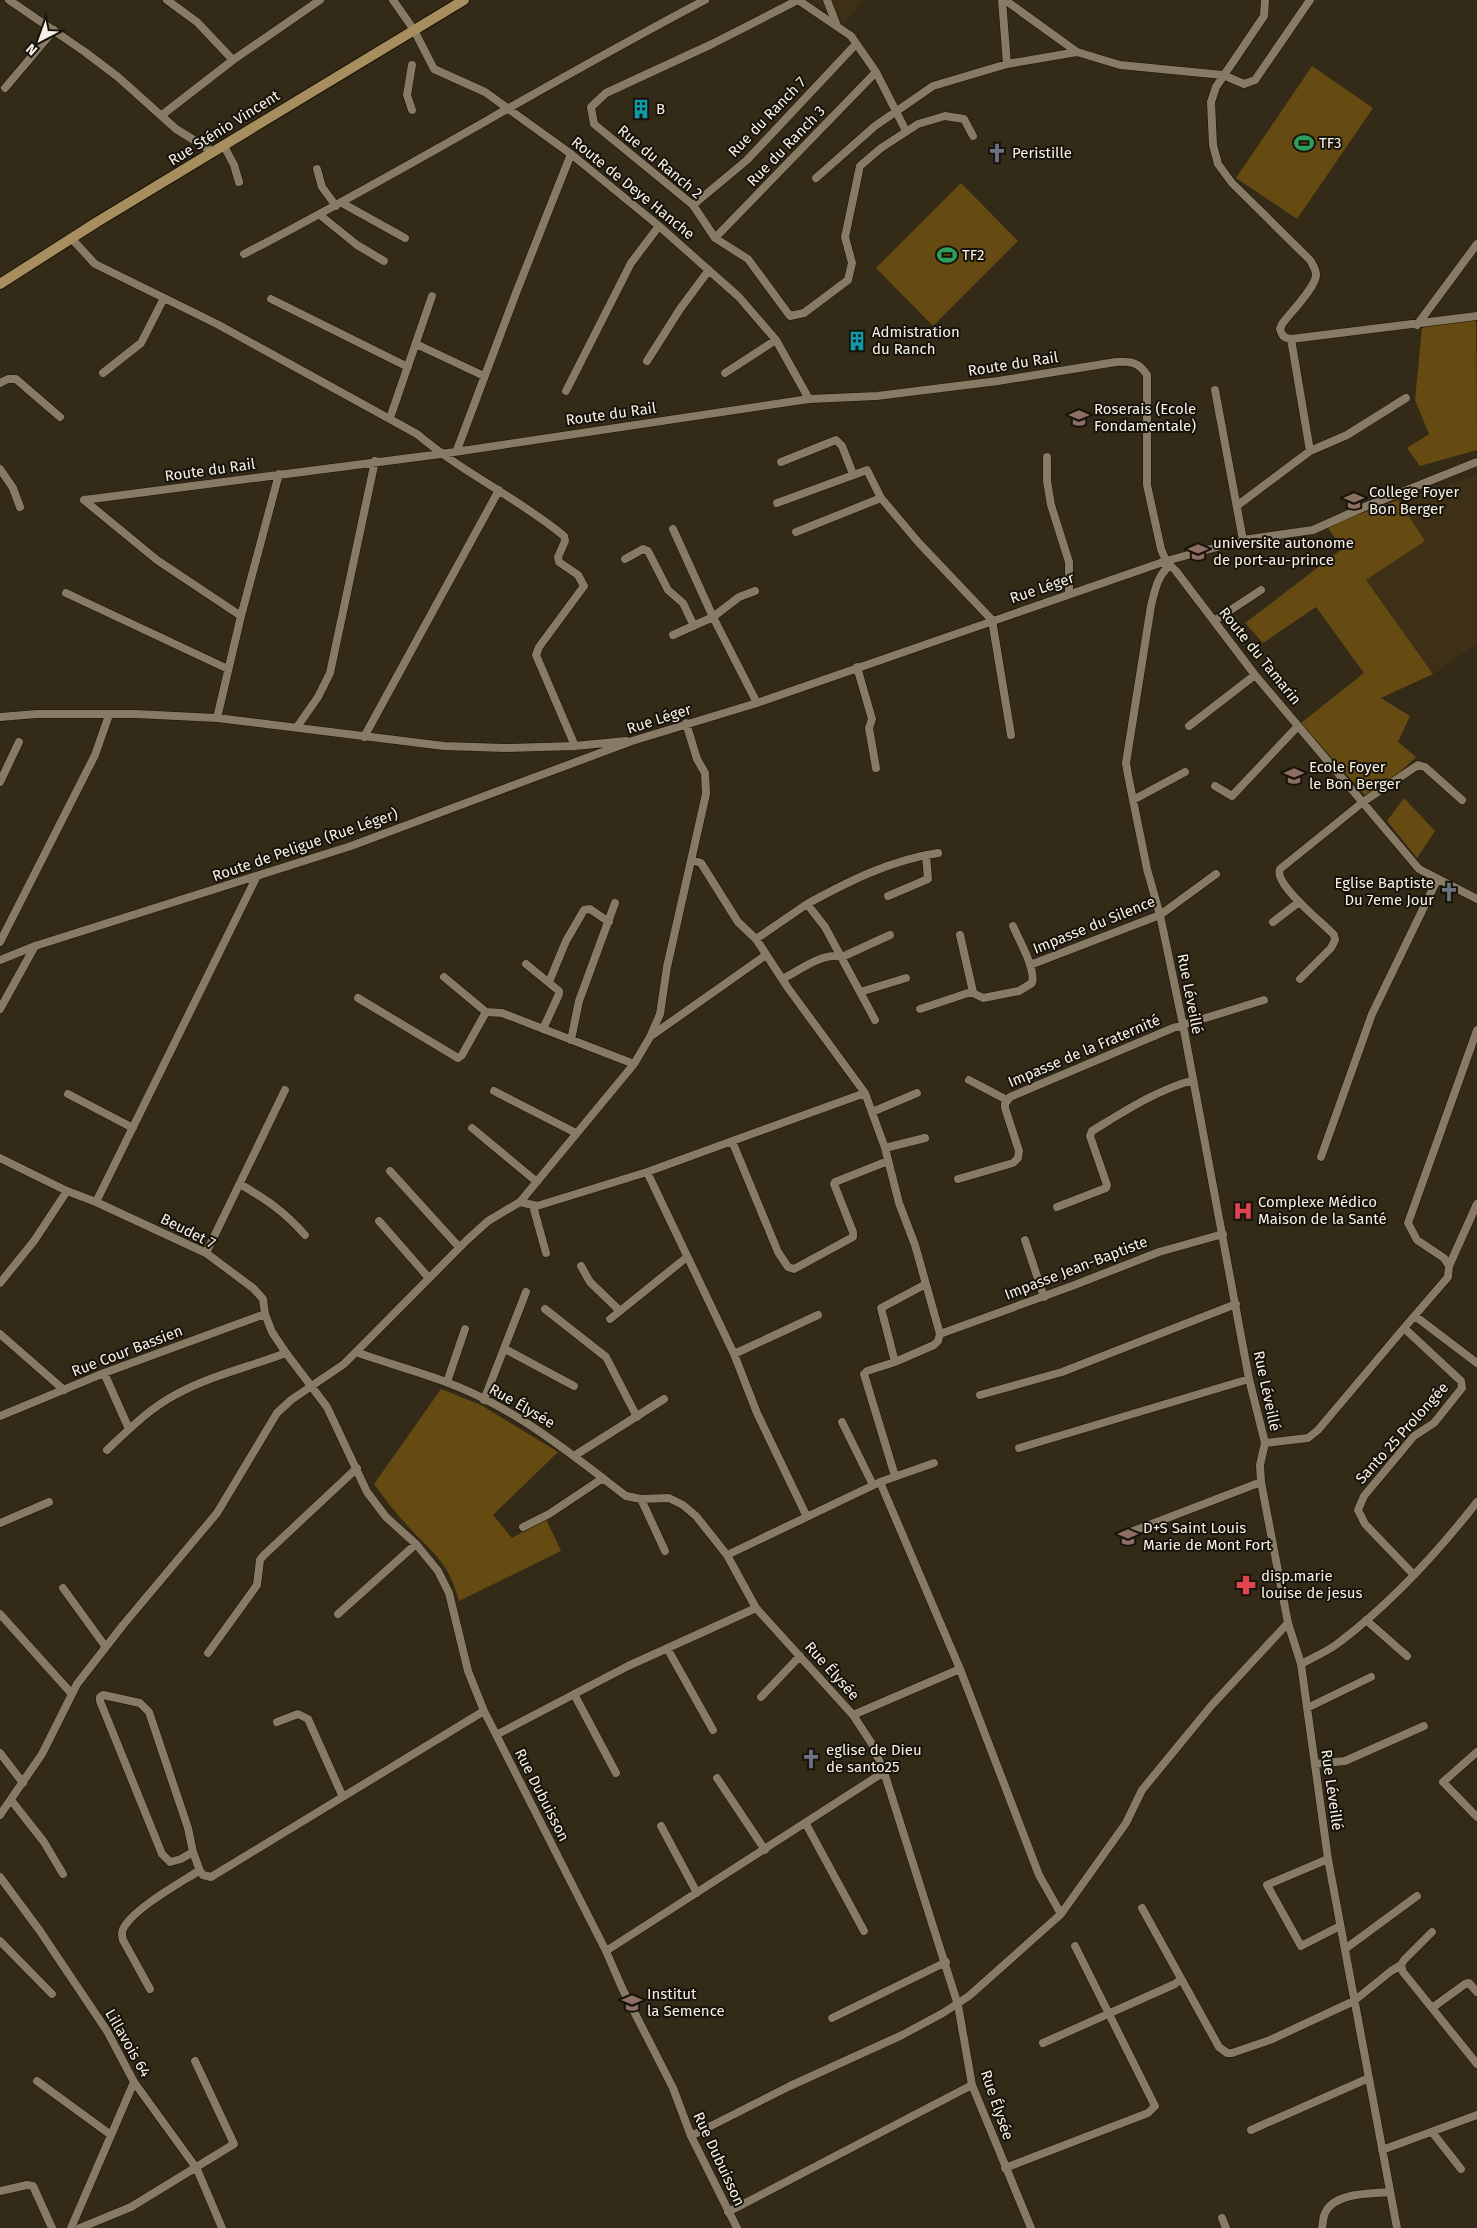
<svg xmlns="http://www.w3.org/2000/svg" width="1477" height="2228" font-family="'Fira Sans',sans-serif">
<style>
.built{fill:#3d3017}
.green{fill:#654b11}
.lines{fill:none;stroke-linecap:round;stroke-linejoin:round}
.minor-casing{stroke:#1b1202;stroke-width:9}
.major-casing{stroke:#1b1202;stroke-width:12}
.minor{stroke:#877b66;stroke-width:8}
.major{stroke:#a68e5f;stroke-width:10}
.labels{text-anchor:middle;stroke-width:4;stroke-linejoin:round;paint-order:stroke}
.poi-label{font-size:15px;fill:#f6f0e5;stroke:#17130b;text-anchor:start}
.street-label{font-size:15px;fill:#f6f0e5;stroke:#17130b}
</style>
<rect width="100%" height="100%" fill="#332a17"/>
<path class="built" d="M 812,0 L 863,0 L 845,24 Z
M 1477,475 L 1477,644 L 1433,674 L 1366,580 L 1424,541 L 1398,500 Z"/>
<path class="green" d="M 1312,66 L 1373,108 L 1297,219 L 1236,178 Z
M 961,183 L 1018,241 L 933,326 L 876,268 Z
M 1476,312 L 1477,450 L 1420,466 L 1407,448 L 1429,434 L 1415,400 L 1422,328 Z
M 1398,500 L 1425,541 L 1366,580 L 1433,674 L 1381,698 L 1410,716 L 1398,742 L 1416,757 L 1369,800 L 1301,723 L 1364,673 L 1316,607 L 1263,643 L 1245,623 L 1342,549 L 1327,526 Z
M 1404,798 L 1435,831 L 1417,858 L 1387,821 Z
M 441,1389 L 481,1405 L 558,1452 L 493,1515 L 512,1538 L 546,1519 L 561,1551 L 459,1601 C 449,1561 431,1552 405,1523 C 394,1511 384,1497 374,1484 Z"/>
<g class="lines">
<defs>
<path id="minor" d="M 9,0 L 85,52 L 118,77 L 176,129 L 213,152
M 167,0 L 197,22 L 233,60
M 393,0 L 414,30 L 434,69 L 485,92 L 571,154 L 659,226 L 739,297 L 776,340 L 809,399
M 798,0 L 712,44 L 606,93 L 591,107 L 594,124 L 693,205 L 715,238 L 748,259 L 790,316 L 804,313 L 848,280 L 852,263 L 845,237 L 860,166 L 881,148 L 918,124 L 945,116 L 964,119 L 973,136
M 798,0 L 851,36 L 876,72 L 906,131
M 827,0 L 837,26
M 1002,0 L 1007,64
M 1005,0 L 1077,52 L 1120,65 L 1223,75 L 1244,84 L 1255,80 L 1310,0
M 1265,0 L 1264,16 L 1216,87 L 1211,102 L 1213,145 L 1218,164 L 1232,183 L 1310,260 C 1313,265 1316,269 1316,275 C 1316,287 1290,313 1282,324 L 1280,329 C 1282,336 1284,338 1291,339 L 1477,316
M 412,65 L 407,95 L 412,110
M 5,88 L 54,30
M 162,115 L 233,60 L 320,0
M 224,146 L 234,165 L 239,182
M 317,169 L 322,187 L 336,206
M 816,178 L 875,126 L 933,86 L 1007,64 L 1077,52
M 342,203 L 405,238
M 693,205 L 747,160 L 856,44
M 320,215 L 357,245 L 384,261
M 71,238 L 95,264 L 217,324 L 417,434 C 463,473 518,498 564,536 L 565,541 L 558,557 L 559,562 L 578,575 L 584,586 L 539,647 L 536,655 L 575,746
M 715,238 L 876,72
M 244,254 C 399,174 549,82 705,0
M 271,299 L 408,367
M 1417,325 L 1477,244
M 1291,339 L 1310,451
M 416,344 L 484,376
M 647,361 L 680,309 L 709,270
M 103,373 L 141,343 L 164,298
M 725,373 L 776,340
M 0,383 L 8,379 L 16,379 L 60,417
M 1215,390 L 1243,540
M 566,391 L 631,263 L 659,226
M 390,418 L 432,296
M 457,450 L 516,293 L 571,154
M 1047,457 L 1047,481 L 1051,505 L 1069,562 L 1069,593
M 781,462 L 836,440 L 842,446 L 853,474
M 0,469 L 13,488 L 20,507
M 84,500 L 441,454 L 809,399 L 877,396 L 998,381 L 1116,362 C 1130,361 1139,362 1147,375 L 1147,485 L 1161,549 L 1166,561 L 1176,571 L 1255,675 L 1419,869 L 1477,899
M 84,500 L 157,560 L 241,616
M 777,503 L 867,470 L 881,498
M 1238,505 L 1310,451 L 1347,435 L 1406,398
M 673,529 L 713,617 L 757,703
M 796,532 L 881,498 L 919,543 L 992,620 L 1011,735
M 625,559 L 643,549 L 648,551 L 668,590 L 683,603 L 694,626
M 1169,566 C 1157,577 1155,590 1151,606 L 1126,763 L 1128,775 L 1147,869 L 1160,915 L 1183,1025 L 1249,1379 L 1265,1443 L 1260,1465 L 1261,1482 L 1288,1623 L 1301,1664 L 1328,1859 L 1397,2228
M 66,593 L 228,669
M 1214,621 L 1261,590
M 673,635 L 713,617 L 739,597 L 755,591
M 857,667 L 872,719 L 869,728 L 876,768
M 0,717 L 37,714 L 135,714 L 217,718 L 444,746 L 505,748 L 575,746 L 626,741
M 217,718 L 241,616 L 279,474
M 1189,726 L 1255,675
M 297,727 L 318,697 L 330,673 L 375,461
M 364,737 L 499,490
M 0,782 L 19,742
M 1215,786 L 1232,796 L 1298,726
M 1133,800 L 1185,772
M 692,860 L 701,863 L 738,922 L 756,939 L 807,904 L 825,927 L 875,1020
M 888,896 L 928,879 L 926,855
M 807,904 C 849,881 891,860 938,853
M 1273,922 L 1299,902
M 960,935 L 973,992
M 756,939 L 788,988 L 865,1093 L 885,1148 L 899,1203 L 915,1245 L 940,1334 L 938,1341 L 934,1345 L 895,1362 L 867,1371 L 864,1374 L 895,1476
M 0,942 L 95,755 L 109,715
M 0,960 L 35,946 L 351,846 L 632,741 L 757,703 L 1166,561 L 1243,540 L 1313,530 L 1362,508 L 1477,462
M 526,964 L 559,991 L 559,994 L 543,1029
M 1030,965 L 1160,915 L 1216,874
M 444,977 L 486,1012
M 782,979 C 799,971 823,951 842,957 L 890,935
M 1300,979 L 1331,948 L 1335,940 L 1334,935 C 1323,923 1273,884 1280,869 L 1363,802 L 1418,765 L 1425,767 L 1462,800
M 549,982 L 566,941 L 584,910 L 590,909 L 609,922
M 860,992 L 906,978
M 358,998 L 458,1058 L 462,1055 L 486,1012 L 502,1013 L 634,1064
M 0,1009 L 35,946
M 920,1009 L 971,992 L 983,998 L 1019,991 L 1032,983 C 1036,969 1019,940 1013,926
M 651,1036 L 766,955
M 571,1040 L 579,1001 L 615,903
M 969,1080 L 1007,1100
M 494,1091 L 576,1133
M 68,1094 L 133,1128
M 872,1112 L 917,1093
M 472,1128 L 537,1182
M 732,1141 L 778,1252 L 788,1267 L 794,1269 L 853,1237 L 853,1232 L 834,1184 L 835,1182 L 888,1161
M 885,1148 L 925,1138
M 1321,1157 L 1372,1014 L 1437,880
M 0,1158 L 67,1191 L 96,1202 L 206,1253 L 253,1288 L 263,1299 L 265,1314 L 272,1332 L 286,1353 L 327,1407 L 367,1492 L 386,1517 L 416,1544 L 438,1571 L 449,1593 L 468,1671 L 484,1711 L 606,1951 L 622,1988 L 673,2088 L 691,2136 L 737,2228
M 390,1171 L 459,1247
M 647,1172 L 734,1354 L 757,1413 L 807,1517
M 958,1179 L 1013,1163 L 1018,1158 L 1019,1151 L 1005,1108 L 1005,1104 L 1010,1097 L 1173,1028 L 1264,1000
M 240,1184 C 267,1200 285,1212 305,1235
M 96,1202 L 256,878
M 520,1202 L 537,1206 L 647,1172 L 865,1093
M 533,1206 L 546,1253
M 1057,1207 L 1106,1188 L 1107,1185 L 1090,1136 L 1092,1131 C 1125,1111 1155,1091 1193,1080
M 379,1221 L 428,1277
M 1025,1240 L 1044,1297
M 206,1253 L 285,1090
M 581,1266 L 590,1282 L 620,1311
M 1449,1266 L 1477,1204
M 0,1283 L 34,1241 L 67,1191
M 545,1309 L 606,1357 L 637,1417
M 1415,1316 L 1477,1363
M 610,1319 L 687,1257
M 0,1334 L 64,1390
M 940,1334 L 1072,1286 L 1159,1252 L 1223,1234
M 505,1349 L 574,1386
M 356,1352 C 386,1363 417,1371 446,1382 C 514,1407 570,1453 626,1496 L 641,1499 L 669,1498 L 683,1505 L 696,1516 L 727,1555 L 756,1608 L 853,1715 L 872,1744 L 884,1772 L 958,2005 L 972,2085 L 1031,2228
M 734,1354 L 818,1315
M 895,1362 L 881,1308 L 926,1284
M 104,1373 L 129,1429
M 447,1382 L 465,1329
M 980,1395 L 1062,1372 L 1236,1304
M 484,1400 L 526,1292
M 0,1416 L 104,1373 L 265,1314
M 842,1422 L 873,1485
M 1265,1443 L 1308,1438 L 1318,1430 L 1404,1328
M 1019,1448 L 1249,1379
M 107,1450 C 127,1431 150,1408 175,1395 C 209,1376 249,1367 286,1353
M 574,1456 L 664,1399
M 880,1482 L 960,1669 L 1039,1875 L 1061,1914
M 641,1499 L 665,1551
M 0,1523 L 49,1502
M 523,1527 L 549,1514 L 603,1478
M 1128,1533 L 1261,1482
M 727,1555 L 880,1482 L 934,1463
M 1414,1575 L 1365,1524 L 1358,1510 L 1364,1496 L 1414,1436 L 1434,1423 L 1462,1388 L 1461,1381 L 1404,1328 L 1448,1277 L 1449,1266 L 1444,1258 L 1417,1240 L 1408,1223 L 1477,1030
M 63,1588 L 105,1646
M 0,1614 L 71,1693
M 338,1614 L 416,1544
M 1366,1620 L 1407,1656
M 667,1648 L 713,1730
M 208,1653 L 257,1585 L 260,1560 L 263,1556 L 357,1468
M 1301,1664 C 1314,1657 1329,1651 1341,1641 C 1392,1602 1437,1553 1477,1502
M 574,1694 L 616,1773
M 103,1695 L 140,1703 L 149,1712 L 188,1828 L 193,1852 L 181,1859 L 170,1862 L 162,1854 L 100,1701 L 100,1697 Z
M 761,1697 L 800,1656
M 1307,1708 L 1371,1677
M 853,1715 L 960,1669
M 277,1722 L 298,1714 L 308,1719 L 342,1795
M 496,1735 L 628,1666 L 756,1608
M 1477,1752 L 1443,1782 L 1477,1817
M 0,1753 L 23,1783
M 1315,1764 L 1345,1761 L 1424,1726
M 717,1778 L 765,1850
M 11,1800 L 44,1842 L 63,1874
M 0,1815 L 42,1754 L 77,1684 L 123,1625 L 217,1513 L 277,1413 L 291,1400 L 344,1364 L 466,1241 L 488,1221 L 520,1202 L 634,1064 L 650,1037 L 660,1014 L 667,967 L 706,794 L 705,773 L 697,759 L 686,723
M 806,1824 L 864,1931
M 661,1826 L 697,1893
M 193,1852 L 200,1871
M 1328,1859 L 1267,1885 L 1301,1946 L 1340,1926
M 0,1877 L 40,1931 L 107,2031 L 134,2082 L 197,2169 L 222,2228
M 1142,1908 L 1219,2047 L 1227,2053 L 1232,2053 L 1270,2040 L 1354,2001 L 1391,1971 L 1401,1965
M 1432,1932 L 1404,1960 L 1401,1965 L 1403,1972 L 1477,2064
M 0,1941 L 52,1994
M 1345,1949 L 1417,1896
M 606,1951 L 884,1772
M 150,1989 L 123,1940 C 122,1936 121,1933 123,1929 C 133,1909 178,1884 197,1872 L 200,1871 L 203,1875 L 211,1877 L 484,1711
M 1432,2008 L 1465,1984 L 1469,1983 L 1477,1992
M 832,2018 L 946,1962
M 1043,2043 L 1175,1984 L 1181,1979
M 37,2081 L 111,2135
M 1251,2130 L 1369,2078
M 1432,2132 L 1461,2169
M 691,2136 L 790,2086 L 902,2035 L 943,2013 L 969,1996 L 1061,1914 L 1126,1823 L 1142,1790 L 1211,1706 L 1288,1623
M 1382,2150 L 1477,2115
M 1005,2168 L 1148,2113 L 1155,2106 L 1075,1946
M 0,2191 L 27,2185 L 33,2186 L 52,2228
M 728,2212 L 972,2085
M 1222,2218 L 1226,2228
M 71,2228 L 134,2082
M 80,2228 L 131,2207 L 234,2144 L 195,2061
M 1322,2228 C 1323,2223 1323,2217 1325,2213 C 1334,2192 1371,2194 1390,2192"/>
<path id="major" d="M 0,284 L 97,222 L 464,0"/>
</defs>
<use href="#minor" class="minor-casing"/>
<use href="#major" class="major-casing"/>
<use href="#minor" class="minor"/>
<use href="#major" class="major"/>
</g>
<defs>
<symbol id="building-bare" viewBox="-9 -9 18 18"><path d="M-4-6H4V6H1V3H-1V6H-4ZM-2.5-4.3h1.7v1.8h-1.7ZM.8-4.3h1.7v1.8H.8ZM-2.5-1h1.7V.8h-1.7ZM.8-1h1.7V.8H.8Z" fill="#0f9aa8" stroke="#17130b" stroke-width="2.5" paint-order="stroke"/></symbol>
<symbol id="stadium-bare" viewBox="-9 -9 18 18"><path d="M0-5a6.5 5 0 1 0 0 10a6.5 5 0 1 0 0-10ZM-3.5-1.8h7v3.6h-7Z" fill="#2e9e5b" stroke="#17130b" stroke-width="2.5" paint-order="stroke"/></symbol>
<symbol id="church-bare" viewBox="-9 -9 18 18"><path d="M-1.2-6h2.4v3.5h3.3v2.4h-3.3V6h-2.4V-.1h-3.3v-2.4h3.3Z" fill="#6b7280" stroke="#17130b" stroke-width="2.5" paint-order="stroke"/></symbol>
<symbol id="school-bare" viewBox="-9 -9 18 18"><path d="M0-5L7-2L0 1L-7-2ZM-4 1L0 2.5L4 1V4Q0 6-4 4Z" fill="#8d6e63" stroke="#17130b" stroke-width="2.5" paint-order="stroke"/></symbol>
<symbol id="university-bare" viewBox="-9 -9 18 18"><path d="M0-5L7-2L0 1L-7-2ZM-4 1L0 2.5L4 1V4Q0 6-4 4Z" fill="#8d6e63" stroke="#17130b" stroke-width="2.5" paint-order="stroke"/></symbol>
<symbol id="hospital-bare" viewBox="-9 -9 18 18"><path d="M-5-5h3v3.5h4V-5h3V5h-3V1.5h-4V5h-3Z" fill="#e0444e" stroke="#17130b" stroke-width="2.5" paint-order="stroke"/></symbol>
<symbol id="pharmacy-bare" viewBox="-9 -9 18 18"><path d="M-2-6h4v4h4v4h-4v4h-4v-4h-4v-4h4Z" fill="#e0444e" stroke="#17130b" stroke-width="2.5" paint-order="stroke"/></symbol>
</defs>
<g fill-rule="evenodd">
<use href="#building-bare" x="627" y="95" width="28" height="28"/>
<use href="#stadium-bare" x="1290" y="129" width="28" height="28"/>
<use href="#church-bare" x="983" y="139" width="28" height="28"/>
<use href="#stadium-bare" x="933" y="241" width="28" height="28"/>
<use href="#building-bare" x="843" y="327" width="28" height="28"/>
<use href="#school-bare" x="1065" y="404" width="28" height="28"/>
<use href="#school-bare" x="1340" y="487" width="28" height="28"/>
<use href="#university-bare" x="1184" y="538" width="28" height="28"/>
<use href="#school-bare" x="1280" y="762" width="28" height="28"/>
<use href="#church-bare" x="1435" y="878" width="28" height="28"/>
<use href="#hospital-bare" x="1229" y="1197" width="28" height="28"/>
<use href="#school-bare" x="1114" y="1523" width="28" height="28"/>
<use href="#pharmacy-bare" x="1232" y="1571" width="28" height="28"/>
<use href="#church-bare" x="797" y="1745" width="28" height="28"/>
<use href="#school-bare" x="618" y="1989" width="28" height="28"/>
</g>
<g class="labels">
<g class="poi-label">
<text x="656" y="114">B</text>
<text x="1319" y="148">TF3</text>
<text x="1012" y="158">Peristille</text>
<text x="962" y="260">TF2</text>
<text x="872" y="337">Admistration<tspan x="872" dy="17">du Ranch</tspan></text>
<text x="1094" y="414">Roserais (Ecole<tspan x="1094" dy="17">Fondamentale)</tspan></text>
<text x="1369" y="497">College Foyer<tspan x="1369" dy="17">Bon Berger</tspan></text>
<text x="1213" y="548">universite autonome<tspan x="1213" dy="17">de port-au-prince</tspan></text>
<text x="1309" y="772">Ecole Foyer<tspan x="1309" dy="17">le Bon Berger</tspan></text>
<text x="1434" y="888" text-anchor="end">Eglise Baptiste<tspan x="1434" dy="17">Du 7eme Jour</tspan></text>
<text x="1258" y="1207">Complexe Médico<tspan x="1258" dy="17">Maison de la Santé</tspan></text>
<text x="1143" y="1533">D+S Saint Louis<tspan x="1143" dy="17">Marie de Mont Fort</tspan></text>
<text x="1261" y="1581">disp.marie<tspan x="1261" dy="17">louise de jesus</tspan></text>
<text x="826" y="1755">eglise de Dieu<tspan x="826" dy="17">de santo25</tspan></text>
<text x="647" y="1999">Institut<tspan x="647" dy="17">la Semence</tspan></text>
</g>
<g class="street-label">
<text transform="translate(767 117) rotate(-46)" y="5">Rue du Ranch 7</text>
<text transform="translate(224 128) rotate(-32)" y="5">Rue Sténio Vincent</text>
<text transform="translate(786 146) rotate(-46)" y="5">Rue du Ranch 3</text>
<text transform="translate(660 162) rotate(40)" y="5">Rue du Ranch 2</text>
<text transform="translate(633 188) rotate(39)" y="5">Route de Deye Hanche</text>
<text transform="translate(1013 364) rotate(-9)" y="5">Route du Rail</text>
<text transform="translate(611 414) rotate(-8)" y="5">Route du Rail</text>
<text transform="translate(210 470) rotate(-8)" y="5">Route du Rail</text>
<text transform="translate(1042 588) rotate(-19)" y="5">Rue Léger</text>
<text transform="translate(1260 656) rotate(51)" y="5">Route du Tamarin</text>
<text transform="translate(659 719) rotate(-18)" y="5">Rue Léger</text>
<text transform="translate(305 845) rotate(-19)" y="5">Route de Peligue (Rue Léger)</text>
<text transform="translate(1094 925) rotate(-22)" y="5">Impasse du Silence</text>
<text transform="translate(1190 994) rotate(79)" y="5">Rue Léveillé</text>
<text transform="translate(1084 1051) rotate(-23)" y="5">Impasse de la Fraternité</text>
<text transform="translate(188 1231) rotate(27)" y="5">Beudet 7</text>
<text transform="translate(1076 1268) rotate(-21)" y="5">Impasse Jean-Baptiste</text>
<text transform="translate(127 1351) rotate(-21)" y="5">Rue Cour Bassien</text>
<text transform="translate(1267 1391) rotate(78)" y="5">Rue Léveillé</text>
<text transform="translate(522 1406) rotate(30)" y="5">Rue Élysée</text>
<text transform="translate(1402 1433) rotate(-48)" y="5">Santo 25 Prolongée</text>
<text transform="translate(832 1671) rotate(48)" y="5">Rue Élysée</text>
<text transform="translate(1332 1790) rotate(82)" y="5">Rue Léveillé</text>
<text transform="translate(542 1795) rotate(63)" y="5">Rue Dubuisson</text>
<text transform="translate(128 2043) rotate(60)" y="5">Lillavois 64</text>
<text transform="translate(997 2105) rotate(71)" y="5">Rue Élysée</text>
<text transform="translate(719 2159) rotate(65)" y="5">Rue Dubuisson</text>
</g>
</g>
<g transform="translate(40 40) rotate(221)" stroke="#17130b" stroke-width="4" paint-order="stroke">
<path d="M0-4L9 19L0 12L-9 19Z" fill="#f6f0e5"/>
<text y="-8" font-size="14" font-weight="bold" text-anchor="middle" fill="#f6f0e5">N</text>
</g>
</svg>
